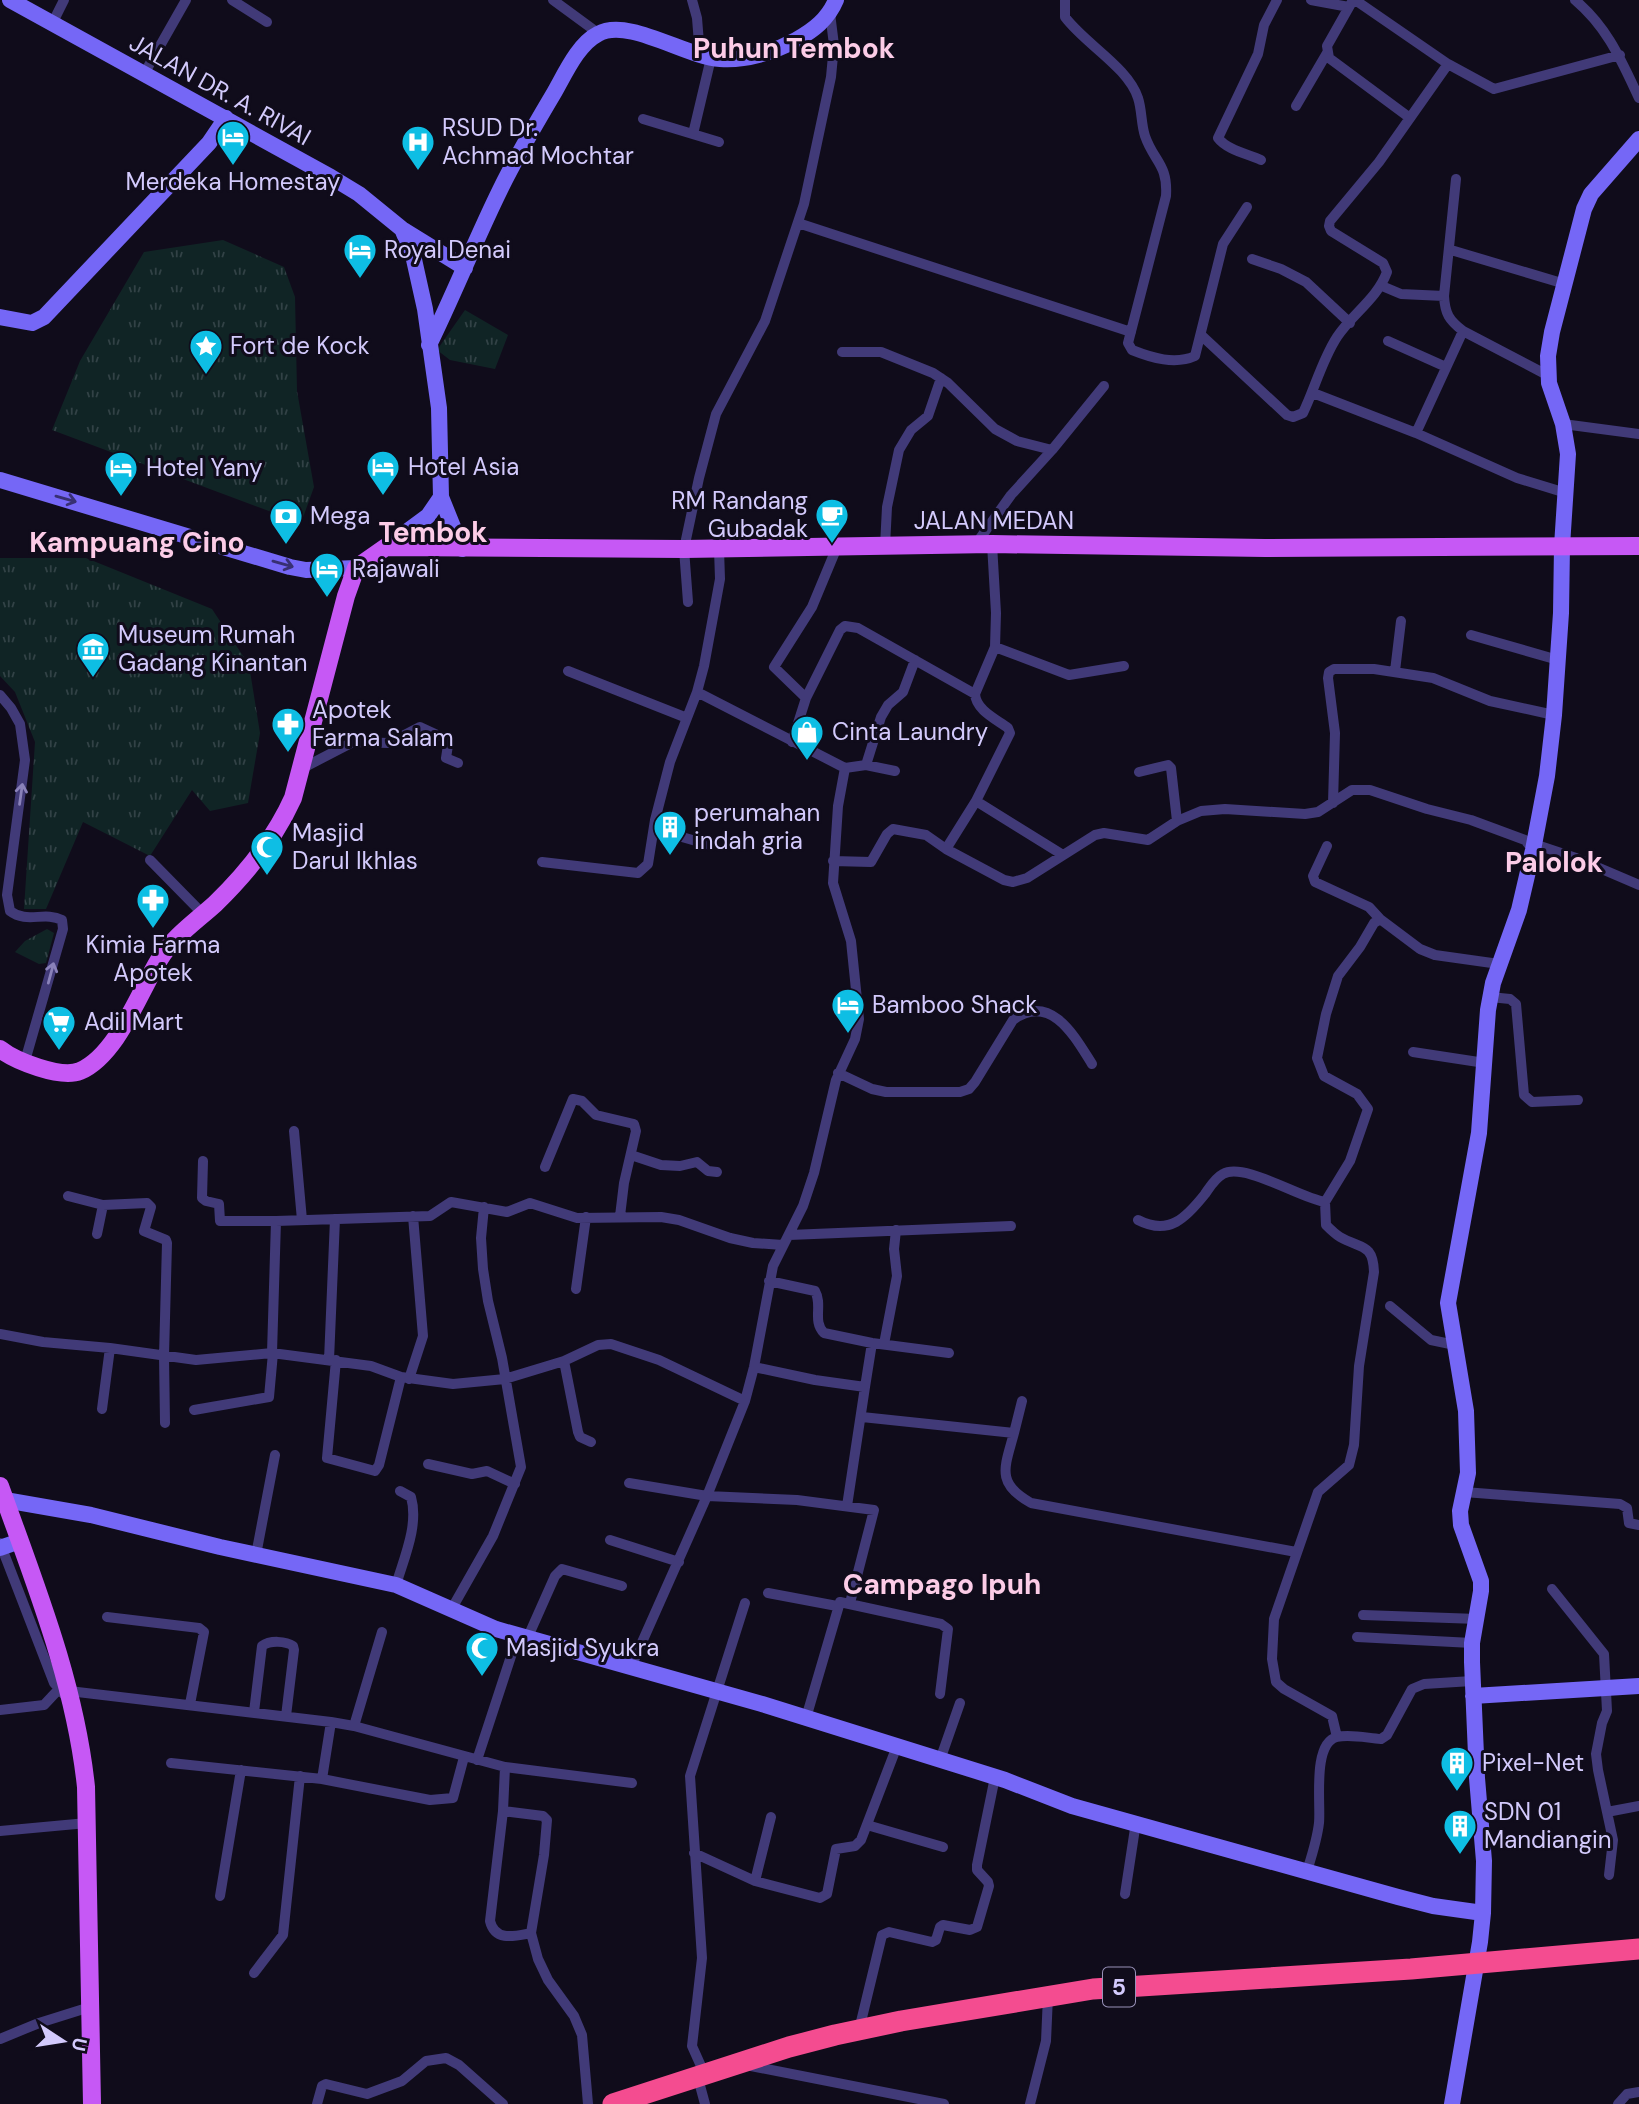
<svg xmlns="http://www.w3.org/2000/svg" width="1639" height="2104" font-family="'DM Sans',sans-serif">
<style>
.grass{fill:url(#grass-tufts)}
.lines{fill:none;stroke-linecap:round;stroke-linejoin:round}
.street{stroke:#413a78;stroke-width:10}
.secondary{stroke:#7567f6;stroke-width:16}
.primary{stroke:#c658f5;stroke-width:18}
.highway{stroke:#f44c90;stroke-width:21}
.oneway{stroke:#383073}
.oneway2{stroke:#8a82ba}
.labels{text-anchor:middle;stroke-width:6;stroke-linejoin:round;paint-order:stroke}
.shield{fill:#100c1b;stroke:#9891b8;stroke-width:2}
.shield-label{font-size:23px;font-weight:bold;fill:#d3cafc}
.street-label{font-size:24px;fill:#d3cafc;stroke:#100c1b}
.poi-label{font-size:24px;fill:#d3cafc;stroke:#100c1b;text-anchor:start}
.quarter-label{font-size:28px;font-weight:bold;fill:#fccce7;stroke:#100c1b}
</style>
<defs>
<pattern id="grass-tufts" width="24" height="20" patternUnits="userSpaceOnUse" patternTransform="scale(1.75)"><rect width="24" height="20" fill="#102425"/><path d="M3 7l-1-3M5 7V3M7 7l1-3M15 17l-1-3M17 17v-4M19 17l1-3" fill="none" stroke="#324246"/></pattern>
</defs>
<rect width="100%" height="100%" fill="#100c1b"/>
<path class="grass" d="M 223,240 L 284,267 L 295,297 L 297,391 L 314,487 L 301,523 L 52,430 L 80,361 L 144,252 Z
M 465,310 L 508,335 L 495,369 L 450,360 L 437,350 Z
M 0,558 L 86,558 L 212,609 L 249,665 L 260,733 L 248,803 L 210,811 L 192,790 L 150,856 L 83,822 L 46,909 L 24,909 L 35,742 L 15,692 L 0,676 Z
M 47,929 L 54,933 L 46,963 L 39,964 L 15,952 L 25,941 Z"/>
<g class="lines">
<path class="street" d="M 232,0 L 267,22
M 553,0 L 598,33
M 692,0 L 697,18 L 700,56
M 1065,0 L 1065,17 C 1085,44 1128,67 1138,98 C 1142,110 1141,124 1145,136 C 1154,162 1168,164 1166,196 L 1128,343 L 1132,350 C 1152,358 1175,365 1195,356 L 1223,244 L 1247,207
M 1311,0 L 1349,7
M 1353,0 L 1327,46 L 1329,58 L 1410,118
M 1355,0 L 1448,64 L 1494,89 L 1620,55
M 1575,0 C 1608,28 1621,60 1639,98
M 52,24 L 64,0
M 144,74 L 186,0
M 1296,106 L 1327,53
M 643,119 L 719,142
M 693,134 L 711,58
M 1261,160 C 1248,154 1227,150 1218,138 L 1258,54 L 1264,25 L 1277,0
M 1456,179 L 1444,296 C 1445,314 1449,320 1463,331 L 1549,376
M 798,223 L 1131,332
M 1451,250 L 1565,284
M 1252,259 L 1281,269 L 1306,282 L 1350,323
M 1382,286 L 1401,294 L 1444,296
M 1201,335 L 1287,415 L 1293,417 L 1303,413 C 1315,388 1322,360 1337,337 C 1352,314 1377,299 1387,272 L 1383,263 L 1331,231 L 1329,226 L 1330,221 L 1379,162 L 1448,64
M 1388,341 L 1446,367
M 842,352 L 881,352 L 933,373 L 948,383 L 995,429 L 1017,441 L 1052,450
M 1313,393 L 1416,433 L 1517,478 L 1566,493
M 1563,424 L 1639,434
M 1416,433 L 1463,331
M 976,544 L 1011,495 L 1052,450 L 1104,386
M 885,546 L 887,507 L 899,450 L 911,430 L 928,416 L 941,378
M 688,602 L 684,549 L 699,478 L 716,414 L 765,321 L 804,204 L 831,77 L 834,45 L 830,13
M 1471,635 L 1558,660
M 995,647 L 1069,675 L 1124,666
M 568,671 L 687,718
M 1395,671 L 1401,621
M 0,695 L 11,708 L 20,724 L 25,760 L 7,895 L 10,911 C 27,924 44,911 62,920 L 63,929 L 25,1061
M 806,698 L 774,667 L 812,607 L 837,547
M 792,742 L 806,698 L 840,630 L 845,626 L 858,628 L 975,694
M 866,765 L 881,717 L 888,705 L 903,692 L 915,660
M 845,768 L 866,765 L 895,771
M 301,769 L 353,742 L 389,743 L 420,727 L 446,739 L 448,745 L 446,758 L 458,763
M 1139,772 L 1168,765 L 1171,768 L 1177,821
M 976,801 L 1063,855
M 1333,803 L 1335,733 L 1328,678 L 1329,672 L 1334,669 L 1374,669 L 1433,678 L 1490,701 L 1554,715
M 654,829 L 710,845
M 1534,844 L 1576,858 L 1639,885
M 1327,846 L 1313,876 L 1315,882 L 1369,907 L 1380,919
M 946,849 L 976,801 L 1010,733 L 1008,728 C 996,719 976,710 975,694 L 995,647 L 996,613 L 992,544
M 150,860 L 203,914
M 833,861 L 871,862 L 887,834 L 893,829 L 926,835 L 946,849 L 1004,880 L 1013,882 L 1027,878 L 1095,835 L 1104,833 L 1148,840 L 1177,821 L 1201,811 L 1225,809 L 1305,814 L 1318,812 L 1352,790 L 1370,790 L 1427,809 L 1471,820 L 1525,840 L 1533,850
M 542,862 L 638,873 L 648,864 L 655,820 L 670,762 L 697,692 L 704,666 L 720,579 L 719,549
M 1490,997 L 1510,999 L 1516,1004 L 1524,1095 L 1532,1102 L 1578,1100
M 1413,1052 L 1485,1063
M 838,1073 L 872,1089 L 886,1092 L 960,1092 L 969,1089 L 975,1082 L 1013,1020 C 1051,992 1075,1037 1092,1064
M 294,1131 L 302,1220
M 631,1155 L 661,1165 L 680,1166 L 697,1162 L 708,1171 L 717,1172
M 203,1161 L 202,1198 L 206,1201 L 219,1204 L 220,1221 L 276,1221
M 545,1167 L 573,1099 L 582,1101 L 596,1115 L 634,1124 L 636,1131 L 624,1183 L 620,1216
M 68,1196 L 103,1205 L 147,1203 L 151,1207 L 144,1231 L 166,1240 L 167,1243 L 164,1356 L 165,1423
M 1138,1220 C 1169,1236 1186,1218 1205,1194 C 1210,1187 1215,1178 1223,1174 C 1244,1162 1300,1198 1325,1202
M 97,1234 L 103,1205
M 789,1235 L 1011,1226
M 769,1281 L 815,1291 C 823,1305 812,1321 824,1333 L 872,1343 L 949,1353
M 576,1289 L 586,1217
M 1390,1306 L 1431,1340 L 1455,1345
M 0,1334 L 43,1342 L 110,1348 L 196,1360 L 272,1353 L 276,1221 L 430,1216 L 451,1202 L 507,1212 L 530,1203 L 577,1218 L 661,1217 L 679,1220 L 730,1238 L 753,1243 L 783,1245
M 884,1344 L 897,1276 L 894,1249 L 896,1230
M 272,1353 L 371,1366 L 401,1377 L 453,1384 L 505,1379 L 564,1361 L 598,1345 L 611,1344 L 659,1360 L 745,1401
M 329,1360 L 335,1219
M 336,1360 L 327,1458 L 375,1471 L 379,1465 L 401,1377
M 564,1361 L 578,1432 L 580,1437 L 591,1442
M 754,1367 L 815,1380 L 865,1387 L 847,1506
M 409,1379 L 423,1336 L 413,1216
M 865,1387 L 872,1343
M 102,1409 L 110,1348
M 194,1410 L 269,1397 L 273,1353
M 862,1417 L 1014,1433 C 1005,1467 995,1483 1031,1503 L 1296,1552
M 1014,1433 L 1022,1401
M 428,1464 L 472,1474 L 487,1471 L 515,1484
M 629,1483 L 707,1496 L 797,1500 L 874,1510 L 850,1603
M 1464,1492 L 1620,1504 L 1627,1508 L 1629,1523 L 1639,1525
M 610,1540 L 679,1562
M 0,1543 L 54,1683 L 69,1700
M 256,1555 L 275,1455
M 396,1585 C 404,1558 419,1525 411,1497 L 400,1491
M 1552,1589 L 1604,1654 L 1607,1711 L 1602,1723 L 1596,1754 L 1598,1770 L 1607,1812 L 1639,1806
M 768,1593 L 837,1606
M 451,1610 L 493,1536 L 521,1467 L 502,1358 L 488,1301 L 483,1269 L 481,1238 L 484,1207
M 1363,1615 L 1478,1619
M 107,1617 L 199,1628 L 204,1632 L 190,1704
M 1357,1637 L 1472,1643
M 527,1639 L 555,1576 L 562,1569 L 622,1586
M 631,1667 L 707,1496 L 745,1401 L 754,1367 L 773,1266 L 803,1206 L 814,1173 L 836,1080 L 855,1039 L 859,1019 L 851,941 L 833,883 L 838,806 L 845,768 L 697,692
M 69,1691 L 331,1722 L 354,1726 L 505,1767 L 632,1783
M 0,1710 L 44,1705 L 58,1690
M 254,1712 L 262,1646 C 270,1640 286,1641 293,1646 L 294,1650 L 286,1716
M 806,1718 L 840,1602 L 941,1624 L 948,1629 L 940,1694
M 354,1726 L 382,1632
M 1337,1737 L 1332,1716 L 1284,1689 L 1276,1682 L 1272,1659 L 1274,1619 L 1318,1492 L 1349,1465 L 1354,1445 L 1359,1366 L 1374,1272 C 1373,1243 1361,1249 1340,1237 C 1335,1234 1330,1229 1326,1225 L 1325,1202 L 1350,1161 L 1368,1109 L 1357,1094 L 1324,1076 L 1317,1058 L 1326,1014 L 1338,976 L 1360,947 L 1374,923 L 1380,919 L 1420,949 L 1435,955 L 1499,964
M 477,1760 L 518,1635
M 940,1760 L 960,1703
M 171,1763 L 322,1779 L 430,1800 L 453,1798 L 464,1757
M 505,1767 L 503,1811 L 490,1921 C 495,1942 515,1936 531,1933
M 322,1779 L 331,1722
M 503,1811 L 543,1816 L 547,1820 L 544,1855 L 531,1933 L 538,1959 L 548,1980 L 574,2016 L 582,2035 L 588,2104
M 1607,1812 L 1613,1840 L 1609,1875
M 867,1825 L 943,1847
M 0,1831 L 87,1823
M 694,1853 L 755,1881 L 820,1898 L 827,1894 L 836,1849 L 855,1846 L 861,1840 L 897,1746
M 1307,1871 C 1312,1855 1317,1840 1319,1823 C 1321,1804 1312,1743 1337,1737 C 1350,1734 1367,1738 1381,1739 L 1387,1735 L 1412,1689 L 1424,1684 L 1472,1681
M 755,1881 L 771,1817
M 1125,1894 L 1136,1822
M 220,1896 L 241,1770
M 254,1973 L 283,1935 L 300,1776
M 859,2030 L 882,1935 L 889,1932 L 932,1942 L 936,1940 L 940,1927 L 943,1925 L 970,1930 L 977,1927 L 989,1886 L 988,1882 L 977,1870 L 977,1865 L 995,1777
M 0,2039 L 39,2023 L 90,2007
M 746,2065 L 944,2104
M 705,2075 L 692,2046 L 702,1958 L 690,1776 L 745,1603
M 698,2078 L 705,2104
M 317,2104 L 322,2086 L 326,2084 L 367,2094 L 402,2081 L 426,2061 L 446,2058 L 459,2065 L 503,2104
M 1030,2104 L 1046,2041 L 1048,1996
M 1618,2104 L 1627,2094 L 1639,2092"/>
<path class="secondary" d="M 10,0 L 331,177 L 359,194 L 402,229 L 465,268
M 402,229 L 413,255 L 425,309 L 439,408 L 441,497 L 462,549
M 0,317 L 32,323 L 44,317 L 209,143 L 226,118
M 429,345 C 454,294 475,241 500,190 C 516,157 535,125 554,93 C 565,74 578,44 598,34 C 628,17 686,57 720,59 C 746,61 774,52 796,40 C 814,30 828,19 836,0
M 0,480 L 290,567 L 306,570 L 356,568
M 386,547 L 428,516 L 441,497
M 5,1500 L 91,1515 L 220,1547 L 396,1585 L 496,1629 L 762,1704 L 1005,1780 L 1072,1806 L 1398,1897 L 1433,1906 L 1483,1913
M 0,1548 L 20,1541
M 1473,1696 L 1639,1686
M 1452,2104 L 1480,1942 L 1483,1913 L 1484,1861 L 1477,1778 L 1472,1662 L 1472,1643 L 1481,1591 L 1481,1581 L 1461,1525 L 1460,1511 L 1468,1473 L 1466,1411 L 1448,1303 L 1479,1133 L 1488,1010 L 1493,983 L 1519,910 L 1533,850 L 1547,776 L 1554,715 L 1561,613 L 1562,546 L 1568,454 L 1563,424 L 1549,383 L 1548,356 L 1552,332 L 1584,209 L 1591,194 L 1639,139"/>
<path class="primary" d="M 0,1049 C 15,1061 61,1079 80,1071 C 117,1055 139,993 159,960 C 173,937 195,922 215,904 C 247,873 275,838 293,798 L 346,596 L 356,568 L 386,547 L 684,549 L 992,544 L 1265,548 L 1639,546
M 0,1486 C 35,1584 75,1682 86,1787 L 92,2104"/>
<path class="highway" d="M 613,2104 L 789,2047 L 835,2035 L 901,2021 L 1093,1989 L 1411,1969 L 1639,1949"/>
</g>
<defs><path id="oneway-shaft" d="M-6 0H5M1.5-3L5.5 0L1.5 3" fill="none" stroke-width="1.6" stroke-linecap="round" stroke-linejoin="round" transform="scale(1.75)"/></defs>
<g class="oneway">
<use href="#oneway-shaft" transform="translate(66 499) rotate(16)"/>
<use href="#oneway-shaft" transform="translate(283 564) rotate(16)"/>
</g>
<g class="oneway2">
<use href="#oneway-shaft" transform="translate(21 794) rotate(-82)"/>
<use href="#oneway-shaft" transform="translate(51 973) rotate(-75)"/>
</g>
<defs>
<symbol id="hotel-pin" viewBox="-11 -11 22 30"><path d="M0 17L-7.5 6A9.5 9.5 0 1 1 7.5 6Z" fill="#0ebee4" stroke="#100c1b"/><path d="M-6-4.5h1.5V1H6V5H4.5V3h-9V5H-6ZM-4 0a1.8 1.8 0 1 1 3.6 0ZM.5 0V-2.5h3Q6-2.5 6 0Z" fill="#fff"/></symbol>
<symbol id="hospital-pin" viewBox="-11 -11 22 30"><path d="M0 17L-7.5 6A9.5 9.5 0 1 1 7.5 6Z" fill="#0ebee4" stroke="#100c1b"/><path d="M-5-5h3v3.5h4V-5h3V5h-3V1.5h-4V5h-3Z" fill="#fff"/></symbol>
<symbol id="sight-pin" viewBox="-11 -11 22 30"><path d="M0 17L-7.5 6A9.5 9.5 0 1 1 7.5 6Z" fill="#0ebee4" stroke="#100c1b"/><path d="M0-6L1.8-2.2L6-1.7L2.9 1.2L3.7 5.4L0 3.3L-3.7 5.4L-2.9 1.2L-6-1.7L-1.8-2.2Z" fill="#fff"/></symbol>
<symbol id="cafe-pin" viewBox="-11 -11 22 30"><path d="M0 17L-7.5 6A9.5 9.5 0 1 1 7.5 6Z" fill="#0ebee4" stroke="#100c1b"/><path d="M-5.5-4.5H6V0H3Q3 3.5 0 3.5H-2.5Q-5.5 3.5-5.5 0ZM3-3.2v2h1.7v-2ZM-6 4.5H4V6H-6Z" fill="#fff"/></symbol>
<symbol id="bank-pin" viewBox="-11 -11 22 30"><path d="M0 17L-7.5 6A9.5 9.5 0 1 1 7.5 6Z" fill="#0ebee4" stroke="#100c1b"/><path d="M-6-4H6V4H-6ZM0-2.3a2.3 2.3 0 1 0 0 4.6a2.3 2.3 0 1 0 0-4.6Z" fill="#fff"/></symbol>
<symbol id="museum-pin" viewBox="-11 -11 22 30"><path d="M0 17L-7.5 6A9.5 9.5 0 1 1 7.5 6Z" fill="#0ebee4" stroke="#100c1b"/><path d="M0-6L6-3V-2H-6V-3ZM-5-1h2V3h-2ZM-1-1h2V3h-2ZM3-1h2V3H3ZM-6 4H6V6H-6Z" fill="#fff"/></symbol>
<symbol id="pharmacy-pin" viewBox="-11 -11 22 30"><path d="M0 17L-7.5 6A9.5 9.5 0 1 1 7.5 6Z" fill="#0ebee4" stroke="#100c1b"/><path d="M-2-6h4v4h4v4h-4v4h-4v-4h-4v-4h4Z" fill="#fff"/></symbol>
<symbol id="shop-pin" viewBox="-11 -11 22 30"><path d="M0 17L-7.5 6A9.5 9.5 0 1 1 7.5 6Z" fill="#0ebee4" stroke="#100c1b"/><path d="M-5-2.5h2.3a2.7 3.5 0 0 1 5.4 0H5L5.5 6h-11ZM-1.5-2.5h3a1.5 2.3 0 0 0-3 0Z" fill="#fff"/></symbol>
<symbol id="building-pin" viewBox="-11 -11 22 30"><path d="M0 17L-7.5 6A9.5 9.5 0 1 1 7.5 6Z" fill="#0ebee4" stroke="#100c1b"/><path d="M-4-6H4V6H1V3H-1V6H-4ZM-2.5-4.3h1.7v1.8h-1.7ZM.8-4.3h1.7v1.8H.8ZM-2.5-1h1.7V.8h-1.7ZM.8-1h1.7V.8H.8Z" fill="#fff"/></symbol>
<symbol id="mosque-pin" viewBox="-11 -11 22 30"><path d="M0 17L-7.5 6A9.5 9.5 0 1 1 7.5 6Z" fill="#0ebee4" stroke="#100c1b"/><path d="M3.5-4.9A6 6 0 1 0 3.5 4.9A5 5 0 1 1 3.5-4.9Z" fill="#fff"/></symbol>
<symbol id="supermarket-pin" viewBox="-11 -11 22 30"><path d="M0 17L-7.5 6A9.5 9.5 0 1 1 7.5 6Z" fill="#0ebee4" stroke="#100c1b"/><path d="M-6-5.5h2.5l.6 2H6L4.5 2H-2.5L-4.4-4H-6ZM-1.5 3.2a1.3 1.3 0 1 0 .1 0ZM3 3.2a1.3 1.3 0 1 0 .1 0Z" fill="#fff"/></symbol>
</defs>
<g fill-rule="evenodd">
<use href="#hotel-pin" x="214" y="118" width="38" height="52"/>
<use href="#hospital-pin" x="399" y="123" width="38" height="52"/>
<use href="#hotel-pin" x="341" y="231" width="38" height="52"/>
<use href="#sight-pin" x="187" y="327" width="38" height="52"/>
<use href="#hotel-pin" x="364" y="448" width="38" height="52"/>
<use href="#hotel-pin" x="102" y="449" width="38" height="52"/>
<use href="#cafe-pin" x="813" y="496" width="38" height="52"/>
<use href="#bank-pin" x="267" y="497" width="38" height="52"/>
<use href="#hotel-pin" x="308" y="550" width="38" height="52"/>
<use href="#museum-pin" x="74" y="630" width="38" height="52"/>
<use href="#pharmacy-pin" x="269" y="705" width="38" height="52"/>
<use href="#shop-pin" x="788" y="713" width="38" height="52"/>
<use href="#building-pin" x="651" y="808" width="38" height="52"/>
<use href="#mosque-pin" x="248" y="828" width="38" height="52"/>
<use href="#pharmacy-pin" x="134" y="881" width="38" height="52"/>
<use href="#hotel-pin" x="829" y="986" width="38" height="52"/>
<use href="#supermarket-pin" x="40" y="1003" width="38" height="52"/>
<use href="#mosque-pin" x="463" y="1629" width="38" height="52"/>
<use href="#building-pin" x="1438" y="1744" width="38" height="52"/>
<use href="#building-pin" x="1441" y="1807" width="38" height="52"/>
</g>
<g class="labels">
<rect class="shield" x="1103" y="1967.5" width="32" height="39" rx="5"/>
<g class="shield-label">
<text x="1119" y="1995">5</text>
</g>
<g class="street-label">
<text transform="translate(220 90) rotate(29)" y="8">JALAN DR. A. RIVAI</text>
<text x="994" y="529">JALAN MEDAN</text>
</g>
<g class="poi-label">
<text x="442" y="136">RSUD Dr.<tspan x="442" dy="28">Achmad Mochtar</tspan></text>
<text x="233" y="190" text-anchor="middle">Merdeka Homestay</text>
<text x="384" y="258">Royal Denai</text>
<text x="230" y="354">Fort de Kock</text>
<text x="408" y="475">Hotel Asia</text>
<text x="146" y="476">Hotel Yany</text>
<text x="808" y="509" text-anchor="end">RM Randang<tspan x="808" dy="28">Gubadak</tspan></text>
<text x="310" y="524">Mega</text>
<text x="352" y="577">Rajawali</text>
<text x="118" y="643">Museum Rumah<tspan x="118" dy="28">Gadang Kinantan</tspan></text>
<text x="312" y="718">Apotek<tspan x="312" dy="28">Farma Salam</tspan></text>
<text x="832" y="740">Cinta Laundry</text>
<text x="694" y="821">perumahan<tspan x="694" dy="28">indah gria</tspan></text>
<text x="292" y="841">Masjid<tspan x="292" dy="28">Darul Ikhlas</tspan></text>
<text x="153" y="953" text-anchor="middle">Kimia Farma<tspan x="153" dy="28">Apotek</tspan></text>
<text x="872" y="1013">Bamboo Shack</text>
<text x="84" y="1030">Adil Mart</text>
<text x="506" y="1656">Masjid Syukra</text>
<text x="1482" y="1771">Pixel-Net</text>
<text x="1484" y="1820">SDN 01<tspan x="1484" dy="28">Mandiangin</tspan></text>
</g>
<g class="quarter-label">
<text x="794" y="58">Puhun Tembok</text>
<text x="433" y="542">Tembok</text>
<text x="137" y="552">Kampuang Cino</text>
<text x="1554" y="872">Palolok</text>
<text x="942" y="1594">Campago Ipuh</text>
</g>
</g>
<g transform="translate(63 2041) rotate(102)" stroke="#100c1b" stroke-width="5" paint-order="stroke">
<path d="M0-5L12 26L0 18L-12 26Z" fill="#d3cafc"/>
<text y="-10" font-size="19" font-weight="bold" text-anchor="middle" fill="#d3cafc">U</text>
</g>
</svg>
